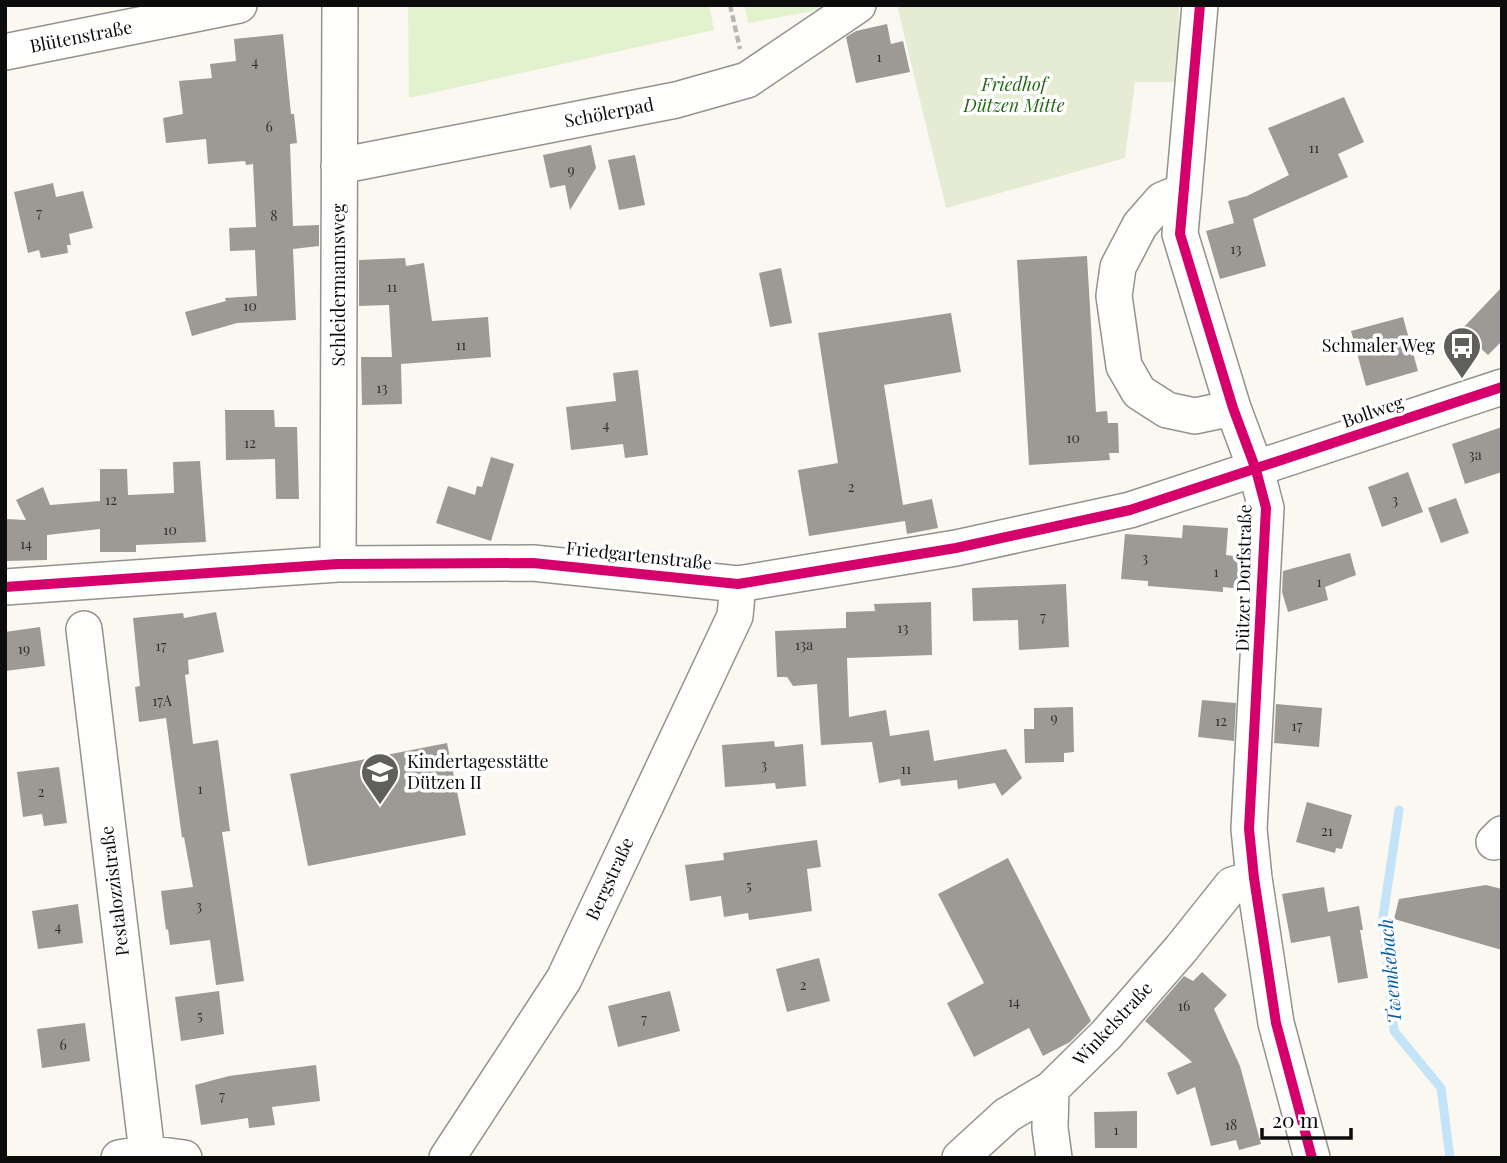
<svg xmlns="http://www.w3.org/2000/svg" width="1507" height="1163" font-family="'Playfair Display',serif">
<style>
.green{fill:#e2f1ce}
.cemetery{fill:#e5ecd3}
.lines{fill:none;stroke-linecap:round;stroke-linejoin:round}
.stream{stroke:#c3e4f8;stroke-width:9}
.building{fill:#9d9a96}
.minor-casing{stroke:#93928f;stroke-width:38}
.path{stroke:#b7b7b5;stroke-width:4.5;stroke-dasharray:7 3.5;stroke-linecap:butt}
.minor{stroke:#fefefd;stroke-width:35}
.cycleway-casing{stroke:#fff;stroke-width:15}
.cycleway{stroke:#d6006c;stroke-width:10}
.labels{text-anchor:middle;stroke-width:7;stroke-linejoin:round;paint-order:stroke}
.number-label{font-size:14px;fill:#30302e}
.street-label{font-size:18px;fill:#0c0c0c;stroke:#fff}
.park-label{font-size:18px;font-style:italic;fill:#266818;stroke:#fff}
.poi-label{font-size:18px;fill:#0c0c0c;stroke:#fff;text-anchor:end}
.water-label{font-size:19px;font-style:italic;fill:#0c5fa7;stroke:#fff}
</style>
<rect width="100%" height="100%" fill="#faf8f0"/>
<path class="green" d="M 408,5 L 709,5 L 714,30 L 409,98 Z
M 745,5 L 829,5 L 829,8 L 748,23 Z"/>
<path class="cemetery" d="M 897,5 L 1179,5 L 1178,82 L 1135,82 L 1125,158 L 946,208 Z"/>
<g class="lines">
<path class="stream" d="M 1399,810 L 1383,917 L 1394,1031 L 1441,1088 L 1450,1158"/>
</g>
<path class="building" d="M 887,24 L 891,44 L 903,41 L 910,72 L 856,83 L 846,37 L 856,31 Z
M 283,34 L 291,114 L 294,114 L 297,143 L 290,144 L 293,226 L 319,225 L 319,246 L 293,249 L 296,320 L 237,323 L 192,336 L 185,312 L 226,301 L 225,298 L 257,296 L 255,250 L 230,251 L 229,228 L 256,227 L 253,164 L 246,165 L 245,161 L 208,164 L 206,139 L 166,143 L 163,118 L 183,114 L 179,81 L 212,78 L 210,64 L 236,61 L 234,39 Z
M 1344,97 L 1364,142 L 1338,154 L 1348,177 L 1253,219 L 1266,266 L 1220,279 L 1206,231 L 1234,223 L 1228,201 L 1247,196 L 1289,175 L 1268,128 Z
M 591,145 L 596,168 L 570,210 L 565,185 L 550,188 L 543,155 Z
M 635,155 L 645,205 L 619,210 L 608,160 Z
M 53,183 L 56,197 L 83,191 L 93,228 L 69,234 L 71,245 L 67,245 L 68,253 L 41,258 L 39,250 L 28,253 L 14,192 Z
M 1087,256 L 1096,412 L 1107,411 L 1108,423 L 1118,423 L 1119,453 L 1109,453 L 1110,460 L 1029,465 L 1017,260 Z
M 405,258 L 406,266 L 424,263 L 432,321 L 488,317 L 491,357 L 401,364 L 402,404 L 362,405 L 361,357 L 392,357 L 389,305 L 359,306 L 359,260 Z
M 781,268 L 792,323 L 770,327 L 759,273 Z
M 1502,287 L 1502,341 L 1488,355 L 1461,330 Z
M 951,313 L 961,372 L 884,385 L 903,505 L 932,499 L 938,528 L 907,534 L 905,521 L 809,536 L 798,470 L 838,463 L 818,333 Z
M 1403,317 L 1418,371 L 1366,386 L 1351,331 Z
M 638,370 L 648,455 L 625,458 L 623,444 L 571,450 L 566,407 L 616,401 L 613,373 Z
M 225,410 L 274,410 L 275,427 L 297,427 L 299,499 L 276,499 L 275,459 L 226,460 Z
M 1502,427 L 1502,472 L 1465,484 L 1452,444 Z
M 491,457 L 514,464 L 491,541 L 436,523 L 448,486 L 475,495 L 477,486 L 482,487 Z
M 200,461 L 206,542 L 136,545 L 136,552 L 100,552 L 100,529 L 47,535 L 47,560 L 5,561 L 5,519 L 26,520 L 16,500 L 43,487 L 50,505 L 100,501 L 100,469 L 127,469 L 128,495 L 174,493 L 173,462 Z
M 1408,472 L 1423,512 L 1382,527 L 1368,487 Z
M 1456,498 L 1469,533 L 1441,543 L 1428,508 Z
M 1183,525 L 1228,528 L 1226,555 L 1243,557 L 1242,589 L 1223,587 L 1223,592 L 1148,586 L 1148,581 L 1121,579 L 1125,534 L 1182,538 Z
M 1350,553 L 1356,575 L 1325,587 L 1328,600 L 1288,612 L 1282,592 L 1283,571 Z
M 1066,584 L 1069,647 L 1019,650 L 1018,620 L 973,621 L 972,588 Z
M 931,602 L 932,655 L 847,658 L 849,717 L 886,710 L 890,736 L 929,730 L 934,761 L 1006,749 L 1022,778 L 1002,796 L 995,783 L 958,789 L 957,780 L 901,786 L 900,779 L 879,783 L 872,742 L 821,745 L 817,684 L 793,686 L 787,677 L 777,677 L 775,631 L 846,628 L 846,612 L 875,611 L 874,604 Z
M 216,612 L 224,652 L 188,660 L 189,674 L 185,675 L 193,744 L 218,740 L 230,831 L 222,832 L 244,981 L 216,985 L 210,940 L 170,945 L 168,929 L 166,930 L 161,891 L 193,887 L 184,837 L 182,838 L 166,718 L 139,722 L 135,687 L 140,686 L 133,618 L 183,613 L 184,618 Z
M 40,627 L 45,666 L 5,671 L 5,632 Z
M 1202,700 L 1236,703 L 1234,741 L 1198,737 Z
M 1276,704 L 1322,708 L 1319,747 L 1274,743 Z
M 1073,707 L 1074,752 L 1064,753 L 1064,762 L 1025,763 L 1024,729 L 1034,729 L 1034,708 Z
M 774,741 L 775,747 L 803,744 L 806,786 L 776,789 L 775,783 L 725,787 L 722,745 Z
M 447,743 L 466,835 L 308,866 L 290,774 Z
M 59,767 L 67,823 L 44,826 L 42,814 L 23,817 L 17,772 Z
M 1307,802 L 1352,815 L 1342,849 L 1336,848 L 1335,853 L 1296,842 Z
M 817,840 L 821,867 L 807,869 L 812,911 L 749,920 L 748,913 L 724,917 L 721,896 L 690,901 L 685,865 L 724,860 L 723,853 Z
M 1008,858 L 1091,1021 L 1070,1042 L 1043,1056 L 1029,1028 L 974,1057 L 947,1003 L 984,983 L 938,894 Z
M 1486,885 L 1502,889 L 1502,950 L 1394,919 L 1399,899 Z
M 1324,887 L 1328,912 L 1359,906 L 1363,930 L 1360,930 L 1368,978 L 1338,983 L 1330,936 L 1291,943 L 1282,894 Z
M 78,904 L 83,943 L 38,949 L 32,911 Z
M 819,958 L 830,1001 L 787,1012 L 776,969 Z
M 1202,972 L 1227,995 L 1214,1009 L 1240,1066 L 1261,1144 L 1239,1150 L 1236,1140 L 1211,1146 L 1195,1087 L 1177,1095 L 1167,1073 L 1192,1062 L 1145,1021 L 1184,976 L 1193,981 Z
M 219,991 L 224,1034 L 181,1041 L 175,997 Z
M 670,991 L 680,1031 L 618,1047 L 608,1006 Z
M 85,1023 L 90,1061 L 42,1068 L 37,1029 Z
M 316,1065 L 320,1101 L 272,1107 L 275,1125 L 249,1128 L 248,1118 L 201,1125 L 195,1085 L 229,1076 Z
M 1137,1111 L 1137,1148 L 1095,1148 L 1094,1112 Z"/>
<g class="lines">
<defs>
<path id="minor" d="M 1200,5 L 1180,234 L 1233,408 L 1256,470 L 1266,508 L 1249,829 L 1254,878 L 1276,1023 L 1312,1158
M 5,52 L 239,5
M 339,166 L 676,100 L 747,80 L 858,5
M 1184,191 L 1162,200 L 1140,225 L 1118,267 L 1114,296 L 1124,366 L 1139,392 L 1167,410 L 1195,416 L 1233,408
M 338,564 L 340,5
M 5,587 L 338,564 L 533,563 L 738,584 L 956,548 L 1130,510 L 1502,387
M 84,629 L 147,1153
M 1494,842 L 1502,834
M 1051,1089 L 1050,1128 L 1054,1158
M 119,1158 L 147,1153 L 184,1158
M 447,1158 L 564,979 L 735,616 L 738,584
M 960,1158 L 1007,1115 L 1051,1089 L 1106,1035 L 1181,949 L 1232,885 L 1254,878"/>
</defs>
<use href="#minor" class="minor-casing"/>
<path class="path" d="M 730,5 L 740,49"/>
<use href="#minor" class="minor"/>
<defs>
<path id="cycleway" d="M 1200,5 L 1180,234 L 1233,408 L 1256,470 L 1266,508 L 1249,829 L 1254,878 L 1276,1023 L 1312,1158
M 5,587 L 338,564 L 533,563 L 738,584 L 956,548 L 1130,510 L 1502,387"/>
</defs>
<use href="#cycleway" class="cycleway-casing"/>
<use href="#cycleway" class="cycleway"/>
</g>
<defs>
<symbol id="bus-pin" viewBox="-11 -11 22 30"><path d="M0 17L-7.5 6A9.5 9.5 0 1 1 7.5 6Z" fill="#5f5f5c" stroke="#fff"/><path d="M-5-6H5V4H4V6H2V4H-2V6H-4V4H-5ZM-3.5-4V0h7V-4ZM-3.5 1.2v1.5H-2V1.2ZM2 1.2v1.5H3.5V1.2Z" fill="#fff"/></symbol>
<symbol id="school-pin" viewBox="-11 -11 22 30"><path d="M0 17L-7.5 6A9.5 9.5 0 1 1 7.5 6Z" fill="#5f5f5c" stroke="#fff"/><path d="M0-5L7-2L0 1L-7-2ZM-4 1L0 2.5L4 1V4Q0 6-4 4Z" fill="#fff"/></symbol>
</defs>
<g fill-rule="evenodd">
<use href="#bus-pin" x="1440" y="324" width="44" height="60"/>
<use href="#school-pin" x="358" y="750" width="44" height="60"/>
</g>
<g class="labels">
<g class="number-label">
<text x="879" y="62">1</text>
<text x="255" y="67">4</text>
<text x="269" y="132">6</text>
<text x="1314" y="153">11</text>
<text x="571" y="175">9</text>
<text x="39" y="218">7</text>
<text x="274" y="221">8</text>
<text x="1236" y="254">13</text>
<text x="392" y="292">11</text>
<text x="250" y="311">10</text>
<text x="461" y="350">11</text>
<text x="382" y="393">13</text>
<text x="606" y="430">4</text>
<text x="1073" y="443">10</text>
<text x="250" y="448">12</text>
<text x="1475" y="460">3a</text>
<text x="851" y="492">2</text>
<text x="111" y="505">12</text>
<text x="1395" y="505">3</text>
<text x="170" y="535">10</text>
<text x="26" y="549">14</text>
<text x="1145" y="563">3</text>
<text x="1216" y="577">1</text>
<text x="1319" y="587">1</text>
<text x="1043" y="622">7</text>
<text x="903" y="633">13</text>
<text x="804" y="650">13a</text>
<text x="161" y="651">17</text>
<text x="24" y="654">19</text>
<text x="162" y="706">17A</text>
<text x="1054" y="723">9</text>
<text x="1221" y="726">12</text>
<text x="1297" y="731">17</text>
<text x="764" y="770">3</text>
<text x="906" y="774">11</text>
<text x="200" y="794">1</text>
<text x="41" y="797">2</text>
<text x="1327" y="836">21</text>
<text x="749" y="891">5</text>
<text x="199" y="911">3</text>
<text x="58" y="932">4</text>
<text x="803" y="990">2</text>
<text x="1014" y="1007">14</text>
<text x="1184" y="1011">16</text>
<text x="200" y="1021">5</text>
<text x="644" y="1024">7</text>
<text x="63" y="1050">6</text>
<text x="222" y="1101">7</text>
<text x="1231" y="1130">18</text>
<text x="1116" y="1135">1</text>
</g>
<g class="street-label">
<text transform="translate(81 37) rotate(-11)" y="6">Blütenstraße</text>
<text transform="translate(609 113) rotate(-11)" y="6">Schölerpad</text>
<text transform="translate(339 285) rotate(-90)" y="6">Schleidermannsweg</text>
<text transform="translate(1373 412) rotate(-19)" y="6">Bollweg</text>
<text transform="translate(639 556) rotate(6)" y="6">Friedgartenstraße</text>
<text transform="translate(1244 578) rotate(-89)" y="6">Dützer Dorfstraße</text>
<text transform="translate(610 879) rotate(-65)" y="6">Bergstraße</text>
<text transform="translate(115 891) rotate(-97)" y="6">Pestalozzistraße</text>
<text transform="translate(1113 1024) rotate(-47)" y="6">Winkelstraße</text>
</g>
<g class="park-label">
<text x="1014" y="91">Friedhof<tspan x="1014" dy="21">Dützen Mitte</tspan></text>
</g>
<g class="poi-label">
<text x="1435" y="352">Schmaler Weg</text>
<text x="407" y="768" text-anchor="start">Kindertagesstätte<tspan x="407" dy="21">Dützen II</tspan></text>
</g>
<g class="water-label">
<text transform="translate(1390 971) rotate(-95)" y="7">Twemkebach</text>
</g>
</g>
<rect width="1507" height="1163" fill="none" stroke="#0c0c0c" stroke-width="14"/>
<path d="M1262 1128v10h89v-10" fill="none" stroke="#0c0c0c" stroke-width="3.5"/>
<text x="1272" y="1128" font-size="21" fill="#0c0c0c" stroke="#ffffff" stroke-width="5" paint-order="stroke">20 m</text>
</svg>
